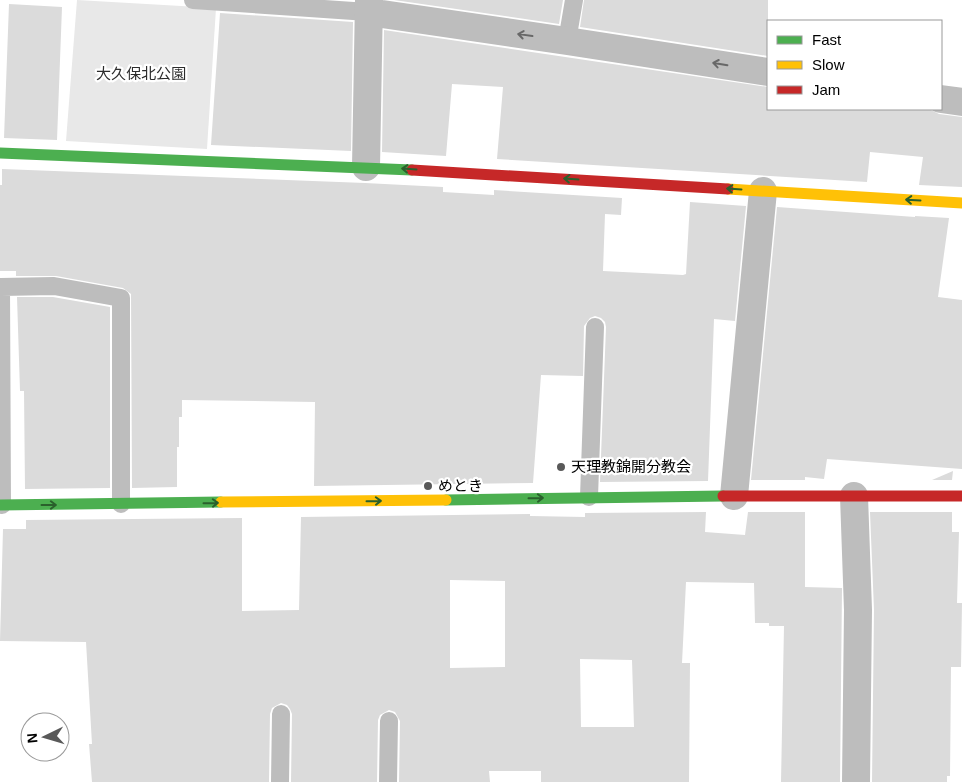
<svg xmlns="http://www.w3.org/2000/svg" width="962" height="782" font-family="Helvetica,'Noto Sans JP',sans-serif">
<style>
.green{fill:#e8e8e8}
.building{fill:#dbdbdb;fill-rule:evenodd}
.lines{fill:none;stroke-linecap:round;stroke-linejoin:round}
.lane{stroke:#bdbdbd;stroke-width:18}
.street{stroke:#bdbdbd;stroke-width:28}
.fast{stroke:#4caf50;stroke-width:11}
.slow{stroke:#ffc107;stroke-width:11}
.jam{stroke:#c62828;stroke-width:11}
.oneway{stroke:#686868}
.oneway2{stroke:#2a602c}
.poi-dot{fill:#595959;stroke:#fff;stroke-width:2}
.labels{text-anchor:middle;stroke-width:4.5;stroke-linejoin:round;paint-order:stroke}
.park-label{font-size:15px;fill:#2c2c2c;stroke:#fff}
.poi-label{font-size:15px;fill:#000;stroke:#fff;text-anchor:start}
</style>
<rect width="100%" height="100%" fill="#fff"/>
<path class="green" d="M 77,0 L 216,8 L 207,149 L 66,141 Z"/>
<path class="building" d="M 394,0 L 563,0 L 559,24 Z
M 584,0 L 768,0 L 768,56 L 580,27 Z
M 9,4 L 62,7 L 57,140 L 4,138 Z
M 220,13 L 353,22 L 351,151 L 211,145 Z
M 384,30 L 768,87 L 768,109 L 929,109 L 939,114 L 962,117 L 962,187 L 919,185 L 923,157 L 870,152 L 867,182 L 497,159 L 503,87 L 452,84 L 446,156 L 382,152 Z
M 2,169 L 365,183 L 443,187 L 443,192 L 494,195 L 494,190 L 622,198 L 621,215 L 605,214 L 603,271 L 683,275 L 686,274 L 690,202 L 746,206 L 735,321 L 714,319 L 708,481 L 600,482 L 606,327 L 605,322 L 601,318 L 595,316 L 590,318 L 584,326 L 583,376 L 541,375 L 533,483 L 314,486 L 315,402 L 182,400 L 182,417 L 179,417 L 179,447 L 177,447 L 177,487 L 132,488 L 131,294 L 123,288 L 56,276 L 16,276 L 16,271 L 0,271 L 0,185 L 2,185 Z
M 777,207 L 915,217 L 915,216 L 949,218 L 938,297 L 962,300 L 962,469 L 827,459 L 824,479 L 805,477 L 805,480 L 751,480 Z
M 17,297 L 53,297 L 110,307 L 110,488 L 25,489 L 24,391 L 20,391 Z
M 953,471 L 952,480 L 932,480 Z
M 706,512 L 705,532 L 745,535 L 748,512 L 805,512 L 805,587 L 842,588 L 840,782 L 781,782 L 784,626 L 769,626 L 769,623 L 755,623 L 754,583 L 686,582 L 682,663 L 690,663 L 689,782 L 541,782 L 541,771 L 489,771 L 490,782 L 399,782 L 400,721 L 395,712 L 389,710 L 380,715 L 378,720 L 377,782 L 291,782 L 292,714 L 290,709 L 287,705 L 281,703 L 272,708 L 270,714 L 269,782 L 92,782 L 89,744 L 92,744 L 86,642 L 0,641 L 3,529 L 26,529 L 26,520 L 242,518 L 242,611 L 299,610 L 301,517 L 530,514 L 530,516 L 585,517 L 585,513 ZM 450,580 L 505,581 L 505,667 L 450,668 ZM 580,659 L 632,660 L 634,727 L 581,727 Z
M 870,512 L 952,512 L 952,532 L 959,532 L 957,603 L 962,603 L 961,667 L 951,667 L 950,776 L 947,776 L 947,782 L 872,782 L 874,610 Z"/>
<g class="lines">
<path class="lane" d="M 193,0 L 368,12
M 567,41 L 574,0
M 589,497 L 595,327
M 2,505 L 1,287 L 54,286 L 121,298 L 121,504
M 280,782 L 281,714
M 388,782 L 389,721"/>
<path class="street" d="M 368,12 L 567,41 L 768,72
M 941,99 L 962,102
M 366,167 L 369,0
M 734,496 L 763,191
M 854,496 L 858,610 L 856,782"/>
<path class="fast" d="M 0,153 L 412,170
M 446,500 L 723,496
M 0,505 L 221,502"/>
<path class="slow" d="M 728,189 L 962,203
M 221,502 L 446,500"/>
<path class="jam" d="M 412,170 L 728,189
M 723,496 L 962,496"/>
</g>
<defs><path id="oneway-shaft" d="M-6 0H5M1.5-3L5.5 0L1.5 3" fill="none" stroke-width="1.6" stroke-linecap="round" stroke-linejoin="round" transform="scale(1.25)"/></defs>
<g class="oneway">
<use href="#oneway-shaft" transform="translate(525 35) rotate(-172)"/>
<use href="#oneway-shaft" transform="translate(720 64) rotate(-171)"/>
</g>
<g class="oneway2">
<use href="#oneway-shaft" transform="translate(409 169) rotate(-176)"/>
<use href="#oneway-shaft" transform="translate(571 179) rotate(-176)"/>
<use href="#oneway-shaft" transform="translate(734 189) rotate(-176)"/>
<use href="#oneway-shaft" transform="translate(913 200) rotate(-177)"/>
<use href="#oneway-shaft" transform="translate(536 498) rotate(-1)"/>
<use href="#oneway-shaft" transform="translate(374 501) rotate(-1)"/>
<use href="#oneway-shaft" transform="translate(211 503) rotate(-1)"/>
<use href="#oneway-shaft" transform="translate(49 505)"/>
</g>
<g class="poi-dot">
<circle cx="561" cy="467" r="5"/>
<circle cx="428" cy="486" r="5"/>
</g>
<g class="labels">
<g class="park-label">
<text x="141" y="79">大久保北公園</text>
</g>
<g class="poi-label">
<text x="571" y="472">天理教錦開分教会</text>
<text x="438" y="491">めとき</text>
</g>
</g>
<rect x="767" y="20" width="175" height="90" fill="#ffffff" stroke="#999999"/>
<rect x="777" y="36" width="25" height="8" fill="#4caf50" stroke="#999999"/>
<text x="812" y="45" font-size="15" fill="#000000">Fast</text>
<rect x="777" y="61" width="25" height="8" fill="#ffc107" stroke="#999999"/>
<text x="812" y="70" font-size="15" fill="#000000">Slow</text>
<rect x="777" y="86" width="25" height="8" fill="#c62828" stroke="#999999"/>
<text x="812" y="95" font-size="15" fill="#000000">Jam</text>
<g transform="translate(45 737) rotate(265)"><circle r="24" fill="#ffffff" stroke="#999999"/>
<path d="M0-4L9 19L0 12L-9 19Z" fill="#595959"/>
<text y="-8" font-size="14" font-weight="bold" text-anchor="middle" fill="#000000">N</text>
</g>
</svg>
